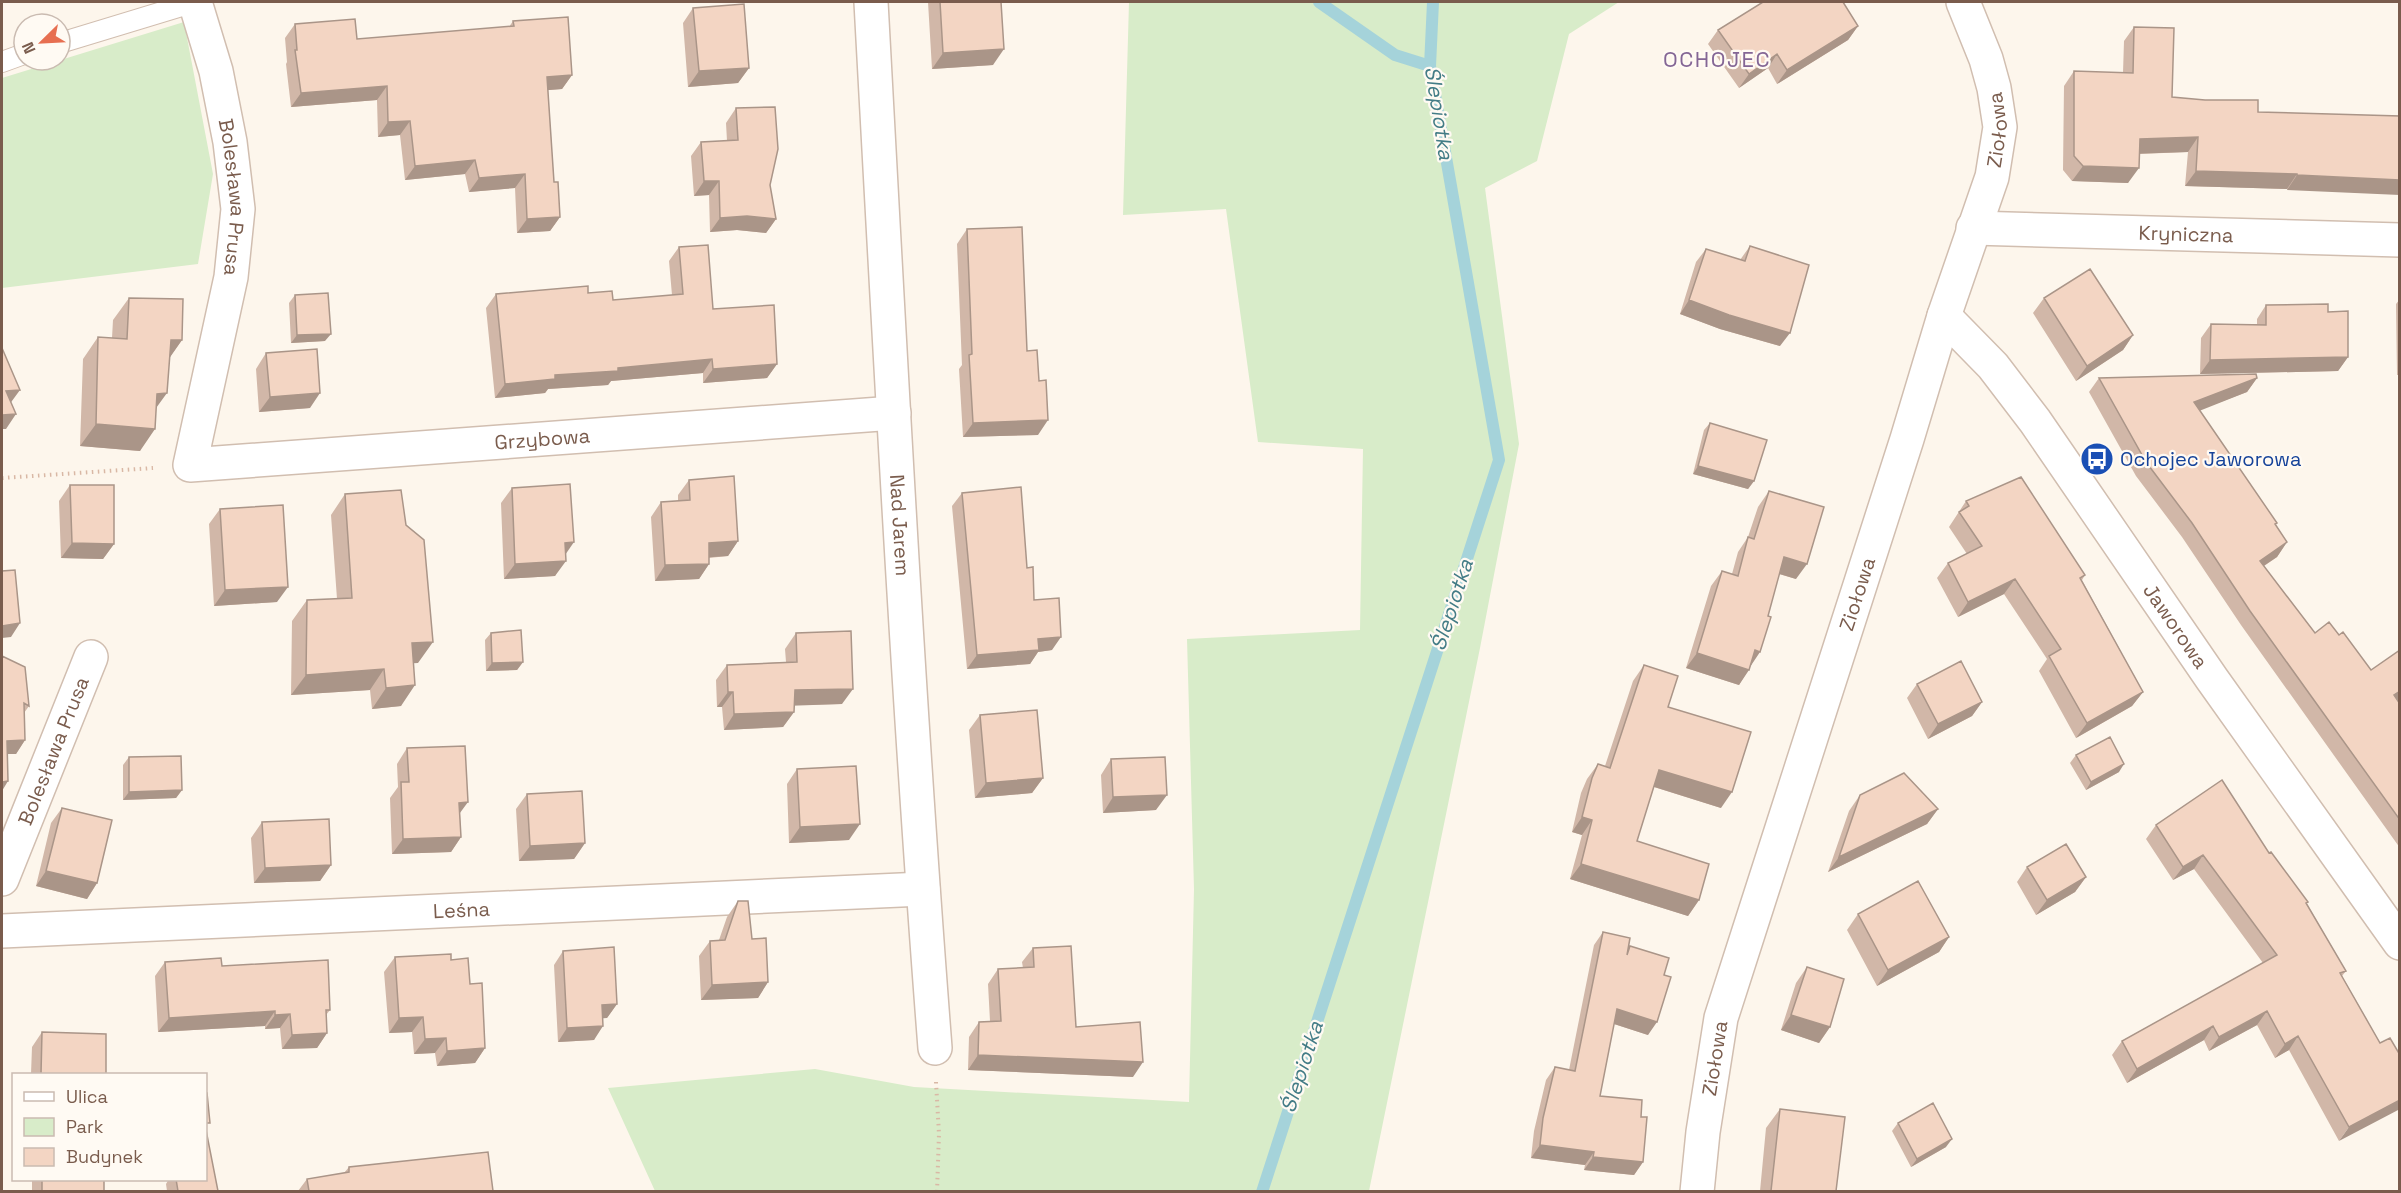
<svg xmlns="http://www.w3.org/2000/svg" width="2401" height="1193" font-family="'Space Grotesk',sans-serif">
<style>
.green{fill:#d8ecc9}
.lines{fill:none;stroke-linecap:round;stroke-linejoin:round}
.stream{stroke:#a5d3da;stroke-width:12}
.service-casing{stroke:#d1beb0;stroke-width:22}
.minor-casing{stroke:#d1beb0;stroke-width:36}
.tertiary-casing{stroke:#d1beb0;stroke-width:36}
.path{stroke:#d9b8a5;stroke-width:4;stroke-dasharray:1.5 4.5;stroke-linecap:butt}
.service{stroke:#fff;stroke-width:20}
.minor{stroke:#fff;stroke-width:33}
.tertiary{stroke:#fff;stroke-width:33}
.wall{fill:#d1b7a8}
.shaded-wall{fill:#aa9588}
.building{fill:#f3d5c3;stroke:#aa9588;stroke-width:1.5}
.labels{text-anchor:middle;stroke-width:4.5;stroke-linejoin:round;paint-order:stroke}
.street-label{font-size:20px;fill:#7a5c4d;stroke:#fffaf3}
.transit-label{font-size:20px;fill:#164399;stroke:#fffaf3;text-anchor:start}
.water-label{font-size:21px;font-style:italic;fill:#437c86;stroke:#fffaf3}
.quarter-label{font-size:22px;letter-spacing:1.5px;fill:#846695;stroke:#fffaf3}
</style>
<rect width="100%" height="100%" fill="#fdf6ec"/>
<path class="green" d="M 1129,2 L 1619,2 L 1569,34 L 1537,161 L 1485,188 L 1519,444 L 1480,648 L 1369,1191 L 655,1191 L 608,1088 L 815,1069 L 914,1087 L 1189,1102 L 1194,889 L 1187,639 L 1360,630 L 1363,449 L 1258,442 L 1226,209 L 1123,215 Z
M 184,22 L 213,174 L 198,264 L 2,288 L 2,78 Z"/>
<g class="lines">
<path class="stream" d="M 1319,2 L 1395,55 L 1430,66
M 1262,1192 L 1499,460 L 1430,66 L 1433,2"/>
<defs>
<path id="service" d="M 60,43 L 195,2
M 2,62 L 24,54"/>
<g id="minor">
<path id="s1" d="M 195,2 L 216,71 L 230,142 L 238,209 L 231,277 L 190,465 L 894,413"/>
<path id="s2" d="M 871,2 C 890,351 908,700 935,1048"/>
<path id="s3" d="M 1973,228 L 2400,240"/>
<path id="s4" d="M 1944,316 L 1993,366 L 2035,421 L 2212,679 L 2400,943"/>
<path id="s5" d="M 2,879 L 91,657"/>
<path id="s6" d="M 2,931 L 923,889"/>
</g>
<g id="tertiary">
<path id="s7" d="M 1697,1192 L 1703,1132 L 1721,1018 L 1907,439 L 1944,316 L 1992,177 L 2000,127 L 1994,88 L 1986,59 L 1963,2"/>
</g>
</defs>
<use href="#service" class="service-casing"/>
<use href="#minor" class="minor-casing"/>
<use href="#tertiary" class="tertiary-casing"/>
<path class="path" d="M 2,478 L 153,468
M 936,1082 L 939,1134 L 937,1192"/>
<use href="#service" class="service"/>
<use href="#minor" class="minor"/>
<use href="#tertiary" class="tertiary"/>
</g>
<path class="wall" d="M 928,2 L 1001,2 L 993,65 L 932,69 Z
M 693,8 L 749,68 L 738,83 L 688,87 L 683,23 Z
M 513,21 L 572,75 L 562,89 L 548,90 L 554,182 L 560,217 L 550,231 L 517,233 L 515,188 L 469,192 L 465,174 L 405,180 L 400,135 L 378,137 L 377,100 L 291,107 L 286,64 L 287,62 L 285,38 L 295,24 L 357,39 L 509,27 Z
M 1858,26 L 1848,40 L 1777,84 L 1768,68 L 1739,88 L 1708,44 L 1718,30 Z
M 2134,27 L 2172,97 L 2258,112 L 2400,116 L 2287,190 L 2287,189 L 2185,186 L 2188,152 L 2139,154 L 2128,183 L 2072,181 L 2063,170 L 2064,86 L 2074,71 L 2123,73 L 2124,41 Z
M 736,108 L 770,185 L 776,219 L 766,233 L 737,230 L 710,232 L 709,195 L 694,196 L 691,156 L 701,142 L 727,141 L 726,123 Z
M 967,229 L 1027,351 L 1039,381 L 1038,435 L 963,437 L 959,369 L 962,365 L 957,244 Z
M 1750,246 L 1780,346 L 1720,329 L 1680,314 L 1696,262 L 1706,249 L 1740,260 Z
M 679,247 L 713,309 L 777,364 L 767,378 L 703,383 L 703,373 L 611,381 L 608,385 L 548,389 L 545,393 L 495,398 L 486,308 L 496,294 L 588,293 L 613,300 L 672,295 L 669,261 Z
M 295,295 L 325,341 L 291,343 L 289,303 Z
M 129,298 L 182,340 L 169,358 L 156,408 L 140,451 L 80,446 L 83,359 L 98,337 L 112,338 L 113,320 Z
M 2044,298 L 2133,335 L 2123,350 L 2076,381 L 2033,313 Z
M 2400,299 L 2400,375 L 2397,375 L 2396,304 Z
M 2266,305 L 2328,312 L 2348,357 L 2338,371 L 2200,374 L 2201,338 L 2211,324 L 2257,324 L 2257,319 Z
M 266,353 L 310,408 L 259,412 L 256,369 Z
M 2099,378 L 2257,378 L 2247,392 L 2199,410 L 2277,523 L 2276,525 L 2287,542 L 2277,557 L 2264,566 L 2315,633 L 2339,635 L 2371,670 L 2400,650 L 2400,698 L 2397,700 L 2400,704 L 2400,848 L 2241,625 L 2182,537 L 2136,476 L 2089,392 Z
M 1710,423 L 1754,481 L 1748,489 L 1693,474 L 1704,430 Z
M 689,480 L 738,541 L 728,556 L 709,558 L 709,564 L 699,579 L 655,581 L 651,517 L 661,502 L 678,501 L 678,495 Z
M 70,485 L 114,544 L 103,559 L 61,558 L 59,501 Z
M 512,488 L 566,554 L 555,576 L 504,579 L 501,503 Z
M 1769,491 L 1796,579 L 1779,574 L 1751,665 L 1739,685 L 1686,668 L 1711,586 L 1722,571 L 1732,574 L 1738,552 L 1748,537 L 1758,507 Z
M 962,493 L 1027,568 L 1034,600 L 1052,650 L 1038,652 L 1030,664 L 967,669 L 952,506 Z
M 345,494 L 418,663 L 414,663 L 401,706 L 372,709 L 370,690 L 291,695 L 292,621 L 307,600 L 337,599 L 331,515 Z
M 1966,501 L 2085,575 L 2082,580 L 2143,692 L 2132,706 L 2076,738 L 2039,671 L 2047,659 L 2004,594 L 1958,617 L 1937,578 L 1948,563 L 1967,554 L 1949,527 Z
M 220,509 L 277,602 L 214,606 L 209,524 Z
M 491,633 L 523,662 L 517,670 L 486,671 L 485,640 Z
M 796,633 L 842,704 L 794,705 L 794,712 L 783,727 L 724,730 L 722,707 L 717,707 L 716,680 L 727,665 L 786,662 L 785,649 Z
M 2,656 L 29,706 L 24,713 L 25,740 L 16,754 L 8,754 Z
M 1644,665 L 1668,707 L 1721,808 L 1654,787 L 1637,841 L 1699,900 L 1688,916 L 1570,879 L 1582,835 L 1572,832 L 1581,793 L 1587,779 L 1598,764 L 1605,766 L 1633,681 Z
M 1917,684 L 1982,702 L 1972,716 L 1928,739 L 1907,698 Z
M 980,715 L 1043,778 L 1032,793 L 975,798 L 969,730 Z
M 407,748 L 460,813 L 461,837 L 451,852 L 392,854 L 390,798 L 398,787 L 397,764 Z
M 2076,755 L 2119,772 L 2086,790 L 2070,763 Z
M 129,757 L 182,790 L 176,798 L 123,800 L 123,765 Z
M 1111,759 L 1156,810 L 1103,813 L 1101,775 Z
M 797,769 L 849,840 L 789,843 L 787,784 Z
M 527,794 L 585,843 L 574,859 L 519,861 L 516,809 Z
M 1860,795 L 1938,809 L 1927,824 L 1828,872 L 1849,811 Z
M 62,808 L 97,883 L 87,899 L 36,886 L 51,823 Z
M 262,822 L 331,865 L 320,881 L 254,883 L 251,838 Z
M 2156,825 L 2269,853 L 2307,904 L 2346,971 L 2342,976 L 2380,1043 L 2400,1055 L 2339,1141 L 2289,1050 L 2275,1058 L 2257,1025 L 2209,1051 L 2204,1040 L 2127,1083 L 2112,1055 L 2122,1041 L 2263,963 L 2194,869 L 2173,880 L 2146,839 Z
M 2027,867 L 2086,877 L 2075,892 L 2036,915 L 2017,882 Z
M 738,901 L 768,982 L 758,998 L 701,1000 L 699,956 L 710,941 L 719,940 L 727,917 Z
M 1858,914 L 1949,937 L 1939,952 L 1877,986 L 1847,930 Z
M 1603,932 L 1628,948 L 1630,946 L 1664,975 L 1648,1035 L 1614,1024 L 1600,1096 L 1641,1117 L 1643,1162 L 1634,1175 L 1584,1170 L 1585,1165 L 1531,1158 L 1534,1131 L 1546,1080 L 1555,1067 L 1569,1070 L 1594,945 Z
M 1033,948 L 1076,1027 L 1133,1077 L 968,1070 L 969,1037 L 979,1022 L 990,1021 L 988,984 L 998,969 L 1023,968 L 1022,962 Z
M 563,951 L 617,1004 L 607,1018 L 603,1018 L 594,1040 L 558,1042 L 554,965 Z
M 395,957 L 451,960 L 470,984 L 485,1048 L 475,1063 L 437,1066 L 435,1053 L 414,1054 L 412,1032 L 389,1033 L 384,972 Z
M 165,962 L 222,966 L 330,1010 L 326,1015 L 327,1033 L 317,1048 L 282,1049 L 280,1028 L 265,1029 L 265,1026 L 158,1032 L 155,976 Z
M 1807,967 L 1830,1027 L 1819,1043 L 1781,1030 L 1796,983 Z
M 42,1032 L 106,1074 L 31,1074 L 32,1047 Z
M 1780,1109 L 1836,1191 L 1760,1191 L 1766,1128 Z
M 1898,1123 L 1946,1147 L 1911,1167 L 1892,1131 Z
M 349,1167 L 493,1191 L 298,1191 L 307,1179 L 344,1173 Z
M 32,1179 L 104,1179 L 104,1191 L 32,1191 Z
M 169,1179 L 206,1179 L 218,1191 L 167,1191 L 166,1184 Z"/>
<path class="shaded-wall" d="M 1858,26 L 1848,40 L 1777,84 L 1787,70 Z
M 1004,49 L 993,65 L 932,69 L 943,53 Z
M 1777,54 L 1768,68 L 1739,88 L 1749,74 Z
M 749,68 L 738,83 L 688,87 L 699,71 Z
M 572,75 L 562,89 L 537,91 L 547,77 Z
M 387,86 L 377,100 L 291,107 L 301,93 Z
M 410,121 L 400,135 L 378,137 L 388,122 Z
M 2198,137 L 2188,152 L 2129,154 L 2140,139 Z
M 475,160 L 465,174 L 405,180 L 415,166 Z
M 2083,166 L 2139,168 L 2128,183 L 2072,181 Z
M 2196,171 L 2297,174 L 2287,189 L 2185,186 Z
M 525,174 L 515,188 L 469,192 L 479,178 Z
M 2297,175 L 2400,180 L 2400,195 L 2287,190 Z
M 704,181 L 719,181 L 709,195 L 694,196 Z
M 747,216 L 776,219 L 766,233 L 737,230 L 710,232 L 720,218 Z
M 560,217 L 550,231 L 517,233 L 527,219 Z
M 1689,300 L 1790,333 L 1780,346 L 1720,329 L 1680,314 Z
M 331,334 L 325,341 L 291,343 L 297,335 Z
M 2133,335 L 2123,350 L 2076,381 L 2087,366 Z
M 171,340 L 182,340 L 166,363 Z
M 2348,357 L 2338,371 L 2200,374 L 2210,360 Z
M 712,359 L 703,373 L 611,381 L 608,385 L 548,389 L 545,393 L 495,398 L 505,384 L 555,375 L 618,368 Z
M 777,364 L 767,378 L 703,383 L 713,369 Z
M 2257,378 L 2247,392 L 2184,417 L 2194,402 Z
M 20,390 L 9,405 L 6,391 Z
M 167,393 L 151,415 L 157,394 Z
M 320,393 L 310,408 L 259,412 L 270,397 Z
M 16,414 L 6,429 L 2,429 L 2,415 Z
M 1048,420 L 1038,435 L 963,437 L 973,423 Z
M 96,424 L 155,429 L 140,451 L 80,446 Z
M 1698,466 L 1754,481 L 1748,489 L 1693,474 Z
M 738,541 L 728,556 L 698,558 L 709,543 Z
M 574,542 L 563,558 L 565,543 Z
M 2287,542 L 2277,557 L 2250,575 L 2260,561 Z
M 72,543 L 114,544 L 103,559 L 61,558 Z
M 1784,557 L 1807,564 L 1796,579 L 1773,572 Z
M 566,561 L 555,576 L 504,579 L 515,564 Z
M 709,564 L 699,579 L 655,581 L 665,565 Z
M 2015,579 L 2004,594 L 1958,617 L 1968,602 Z
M 288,587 L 277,602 L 214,606 L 225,590 Z
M 20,623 L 11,637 L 2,638 L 2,626 Z
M 1061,637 L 1052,650 L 1038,652 L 1030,664 L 967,669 L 977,655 L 1038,639 Z
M 433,642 L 418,663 L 398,664 L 412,643 Z
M 1755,650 L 1760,652 L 1750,667 Z
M 1697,653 L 1749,670 L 1739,685 L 1686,668 Z
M 523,662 L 517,670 L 486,671 L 492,663 Z
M 384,669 L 370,690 L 291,695 L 306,675 Z
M 415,685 L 401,706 L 372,709 L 386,688 Z
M 853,689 L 842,704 L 784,706 L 795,690 Z
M 2400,691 L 2400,698 L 2384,709 L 2394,695 Z
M 728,692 L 733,692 L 722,707 L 717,707 Z
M 2143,692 L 2132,706 L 2076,738 L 2087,723 Z
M 1982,702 L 1972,716 L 1928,739 L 1938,724 Z
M 794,712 L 783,727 L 724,730 L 734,714 Z
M 25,740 L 16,754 L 2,754 L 7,741 Z
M 2124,764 L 2119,772 L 2086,790 L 2091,782 Z
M 1659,770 L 1732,792 L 1721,808 L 1648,785 Z
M 1043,778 L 1032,793 L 975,798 L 986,783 Z
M 8,781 L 2,791 L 2,782 Z
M 182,790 L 176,798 L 123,800 L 129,792 Z
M 1167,795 L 1156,810 L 1103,813 L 1113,797 Z
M 468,802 L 457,817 L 459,803 Z
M 1938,809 L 1927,824 L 1828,872 L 1839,857 Z
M 1582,817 L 1592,820 L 1582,835 L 1572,832 Z
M 860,824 L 849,840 L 789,843 L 800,827 Z
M 461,837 L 451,852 L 392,854 L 403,839 Z
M 585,843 L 574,859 L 519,861 L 530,846 Z
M 2203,855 L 2194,869 L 2173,880 L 2183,867 Z
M 1581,864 L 1699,900 L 1688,916 L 1570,879 Z
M 331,865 L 320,881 L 254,883 L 265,868 Z
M 46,871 L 97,883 L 87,899 L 36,886 Z
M 2086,877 L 2075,892 L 2036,915 L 2047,900 Z
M 1949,937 L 1939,952 L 1877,986 L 1888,970 Z
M 768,982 L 758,998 L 701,1000 L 712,985 Z
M 617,1004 L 607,1018 L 593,1019 L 602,1005 Z
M 1617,1009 L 1657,1022 L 1648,1035 L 1608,1022 Z
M 275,1011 L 265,1026 L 158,1032 L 169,1018 Z
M 2267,1011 L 2257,1025 L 2209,1051 L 2219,1037 Z
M 290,1014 L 280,1028 L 265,1029 L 275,1015 Z
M 1791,1015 L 1830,1027 L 1819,1043 L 1781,1030 Z
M 423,1017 L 412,1032 L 389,1033 L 399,1018 Z
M 603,1026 L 594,1040 L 558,1042 L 567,1028 Z
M 2213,1026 L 2204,1040 L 2127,1083 L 2137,1069 Z
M 327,1033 L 317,1048 L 282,1049 L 292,1035 Z
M 2298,1036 L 2289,1050 L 2275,1058 L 2285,1044 Z
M 446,1038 L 435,1053 L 414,1054 L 425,1039 Z
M 485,1048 L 475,1063 L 437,1066 L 447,1051 Z
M 978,1055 L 1143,1062 L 1133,1077 L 968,1070 Z
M 2400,1100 L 2400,1109 L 2339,1141 L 2349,1127 Z
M 1952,1139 L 1946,1147 L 1911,1167 L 1917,1159 Z
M 1540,1145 L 1594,1152 L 1585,1165 L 1531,1158 Z
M 1593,1157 L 1643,1162 L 1634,1175 L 1584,1170 Z"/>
<path class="building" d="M 940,2 L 1001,2 L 1004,49 L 943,53 Z
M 1763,2 L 1843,2 L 1858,26 L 1787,70 L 1777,54 L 1749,74 L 1718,30 Z
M 744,4 L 749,68 L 699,71 L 693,8 Z
M 568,17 L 572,75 L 547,77 L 554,182 L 558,182 L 560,217 L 527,219 L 525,174 L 479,178 L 475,160 L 415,166 L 410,121 L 388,122 L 387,86 L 301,93 L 295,50 L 297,50 L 295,24 L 355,19 L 357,39 L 514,26 L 513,21 Z
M 2134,27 L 2174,28 L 2172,97 L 2205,100 L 2258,100 L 2258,112 L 2400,116 L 2400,180 L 2297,175 L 2297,174 L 2196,171 L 2198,137 L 2140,139 L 2139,168 L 2083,166 L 2074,156 L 2074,71 L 2133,73 Z
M 775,107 L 778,149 L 770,185 L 776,219 L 747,216 L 720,218 L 719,181 L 704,181 L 701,142 L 738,140 L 736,108 Z
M 1022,227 L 1027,351 L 1037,350 L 1039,381 L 1046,380 L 1048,420 L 973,423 L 969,355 L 972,354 L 967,229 Z
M 708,245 L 713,309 L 774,305 L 777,364 L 713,369 L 712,359 L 618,368 L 618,371 L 555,375 L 555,379 L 505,384 L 496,294 L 588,286 L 588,293 L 612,291 L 613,300 L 683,294 L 679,247 Z
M 1750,246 L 1809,265 L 1790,333 L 1729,315 L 1689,300 L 1706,249 L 1745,261 Z
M 2090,269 L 2133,335 L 2087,366 L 2044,298 Z
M 328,293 L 331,334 L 297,335 L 295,295 Z
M 129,298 L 183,299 L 182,340 L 171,340 L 167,393 L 157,394 L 155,429 L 96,424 L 98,337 L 127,339 Z
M 2328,304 L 2328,312 L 2348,311 L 2348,357 L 2210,360 L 2211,324 L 2266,325 L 2266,305 Z
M 2,348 L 20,390 L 6,391 L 16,414 L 2,415 Z
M 317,349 L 320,393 L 270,397 L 266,353 Z
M 2256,374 L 2257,378 L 2194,402 L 2277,523 L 2275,524 L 2287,542 L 2260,561 L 2315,633 L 2329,622 L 2339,635 L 2343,632 L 2371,670 L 2400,650 L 2400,691 L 2394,695 L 2400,704 L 2400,820 L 2250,611 L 2192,523 L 2146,462 L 2099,378 Z
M 1710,423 L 1767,440 L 1754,481 L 1698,466 Z
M 734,476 L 738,541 L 709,543 L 709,564 L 665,565 L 661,502 L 690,500 L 689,480 Z
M 2021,477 L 2085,575 L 2080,578 L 2143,692 L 2087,723 L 2049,656 L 2061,649 L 2015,579 L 1968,602 L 1948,563 L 1982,546 L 1959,512 L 1969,506 L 1966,501 Z
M 570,484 L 574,542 L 565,543 L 566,561 L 515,564 L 512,488 Z
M 70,485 L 114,485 L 114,544 L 72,543 Z
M 1021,487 L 1027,568 L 1033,567 L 1034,600 L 1059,598 L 1061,637 L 1038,639 L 1039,650 L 977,655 L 962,493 Z
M 401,490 L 406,525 L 424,540 L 433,642 L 412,643 L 415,685 L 386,688 L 384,669 L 306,675 L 307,600 L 352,598 L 345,494 Z
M 1769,491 L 1824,507 L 1807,564 L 1784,557 L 1768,616 L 1771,617 L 1760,652 L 1755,650 L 1749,670 L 1697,653 L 1722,571 L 1738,576 L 1748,537 L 1754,539 Z
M 283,505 L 288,587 L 225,590 L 220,509 Z
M 15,570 L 20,623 L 2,626 L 2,571 Z
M 521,630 L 523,662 L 492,663 L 491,633 Z
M 851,631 L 853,689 L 795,690 L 794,712 L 734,714 L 733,692 L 728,692 L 727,665 L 797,662 L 796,633 Z
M 2,656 L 25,667 L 29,706 L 24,703 L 25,740 L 7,741 L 8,781 L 2,782 Z
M 1961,661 L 1982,702 L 1938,724 L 1917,684 Z
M 1644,665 L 1678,676 L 1668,707 L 1751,732 L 1732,792 L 1659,770 L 1637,841 L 1709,864 L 1699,900 L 1581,864 L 1592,820 L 1582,817 L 1592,778 L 1598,764 L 1610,768 Z
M 1037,710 L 1043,778 L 986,783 L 980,715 Z
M 2110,737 L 2124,764 L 2091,782 L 2076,755 Z
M 465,746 L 468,802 L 459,803 L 461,837 L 403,839 L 401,782 L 409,782 L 407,748 Z
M 181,756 L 182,790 L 129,792 L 129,757 Z
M 1165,757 L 1167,795 L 1113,797 L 1111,759 Z
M 856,766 L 860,824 L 800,827 L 797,769 Z
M 1904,773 L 1938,809 L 1839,857 L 1860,795 Z
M 2222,780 L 2269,853 L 2271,852 L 2308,902 L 2306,903 L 2346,971 L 2340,973 L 2380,1043 L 2390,1038 L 2400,1055 L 2400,1100 L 2349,1127 L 2298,1036 L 2285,1044 L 2267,1011 L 2219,1037 L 2213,1026 L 2137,1069 L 2122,1041 L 2277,955 L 2203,855 L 2183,867 L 2156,825 Z
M 582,791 L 585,843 L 530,846 L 527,794 Z
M 62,808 L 112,820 L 97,883 L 46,871 Z
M 329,819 L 331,865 L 265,868 L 262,822 Z
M 2066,844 L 2086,877 L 2047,900 L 2027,867 Z
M 1918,881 L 1949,937 L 1888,970 L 1858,914 Z
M 738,901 L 748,901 L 752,939 L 766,938 L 768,982 L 712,985 L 710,941 L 725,940 Z
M 1603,932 L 1630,938 L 1627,955 L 1630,946 L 1669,958 L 1664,975 L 1671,977 L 1657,1022 L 1617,1009 L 1600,1096 L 1642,1100 L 1641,1117 L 1647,1117 L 1643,1162 L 1593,1157 L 1594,1152 L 1540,1145 L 1543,1118 L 1555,1067 L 1575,1071 Z
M 1071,946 L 1076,1027 L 1140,1022 L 1143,1062 L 978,1055 L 979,1022 L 1001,1021 L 998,969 L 1034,967 L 1033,948 Z
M 614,947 L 617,1004 L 602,1005 L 603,1026 L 567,1028 L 563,951 Z
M 451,954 L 451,960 L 468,958 L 470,984 L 482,983 L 485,1048 L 447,1051 L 446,1038 L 425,1039 L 423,1017 L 399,1018 L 395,957 Z
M 221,958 L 222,966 L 328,960 L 330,1010 L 326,1010 L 327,1033 L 292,1035 L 290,1014 L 275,1015 L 275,1011 L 169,1018 L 165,962 Z
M 1807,967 L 1844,979 L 1830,1027 L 1791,1015 Z
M 42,1032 L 106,1034 L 106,1074 L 41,1074 Z
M 206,1093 L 207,1093 L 210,1123 L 206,1123 Z
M 1933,1103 L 1952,1139 L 1917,1159 L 1898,1123 Z
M 1780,1109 L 1845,1117 L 1836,1191 L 1771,1191 Z
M 206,1130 L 218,1191 L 178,1191 L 176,1179 L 206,1179 Z
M 488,1152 L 493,1191 L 309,1191 L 307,1179 L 349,1172 L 349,1167 Z
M 42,1179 L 104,1179 L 104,1191 L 42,1191 Z"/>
<defs>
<symbol id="bus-disc" viewBox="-11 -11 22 22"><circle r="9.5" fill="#1a4fb4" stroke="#fffaf3"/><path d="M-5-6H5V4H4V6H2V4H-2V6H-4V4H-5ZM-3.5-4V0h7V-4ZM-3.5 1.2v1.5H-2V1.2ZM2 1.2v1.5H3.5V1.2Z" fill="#fff"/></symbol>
</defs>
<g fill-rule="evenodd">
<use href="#bus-disc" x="2078" y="440" width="38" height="38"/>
</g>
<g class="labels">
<g class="street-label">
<text dy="7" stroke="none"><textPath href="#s7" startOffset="1107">Ziołowa</textPath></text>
<text dy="7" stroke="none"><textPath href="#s1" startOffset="200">Bolesława Prusa</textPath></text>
<text dy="7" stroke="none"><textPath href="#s3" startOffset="213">Kryniczna</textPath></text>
<text dy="7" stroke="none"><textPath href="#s1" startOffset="826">Grzybowa</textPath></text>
<text dy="7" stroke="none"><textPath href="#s2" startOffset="524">Nad Jarem</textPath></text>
<text dy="7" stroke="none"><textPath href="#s7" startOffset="621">Ziołowa</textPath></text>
<text dy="7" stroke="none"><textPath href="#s4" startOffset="388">Jaworowa</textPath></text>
<text dy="7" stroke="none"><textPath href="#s5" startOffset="138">Bolesława Prusa</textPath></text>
<text dy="7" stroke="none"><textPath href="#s6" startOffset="460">Leśna</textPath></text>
<text dy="7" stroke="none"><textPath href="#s7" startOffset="135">Ziołowa</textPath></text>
</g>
<g class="transit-label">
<text x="2120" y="466">Ochojec Jaworowa</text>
</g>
<g class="water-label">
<text transform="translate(1439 113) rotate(81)" y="7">Ślepiotka</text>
<text transform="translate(1452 605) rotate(-72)" y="7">Ślepiotka</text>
<text transform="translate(1302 1067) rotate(-72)" y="7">Ślepiotka</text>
</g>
<g class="quarter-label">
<text x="1717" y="67">OCHOJEC</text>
</g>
</g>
<rect width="2401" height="1193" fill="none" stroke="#7a5c4d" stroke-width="6"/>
<rect x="12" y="1073" width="195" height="108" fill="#fffaf3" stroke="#cabbb1" stroke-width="1.5"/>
<rect x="24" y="1092" width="30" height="9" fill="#ffffff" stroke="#cabbb1" stroke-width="1.5"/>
<text x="66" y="1103" font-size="18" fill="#7a5c4d">Ulica</text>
<rect x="24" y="1118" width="30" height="18" fill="#d8ecc9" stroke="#cabbb1" stroke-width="1.5"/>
<text x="66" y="1133" font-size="18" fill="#7a5c4d">Park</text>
<rect x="24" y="1148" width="30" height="18" fill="#f3d5c3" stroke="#cabbb1" stroke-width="1.5"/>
<text x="66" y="1163" font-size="18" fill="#7a5c4d">Budynek</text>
<g transform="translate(42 42) rotate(246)"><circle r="28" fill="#fffaf3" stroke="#cabbb1" stroke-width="1.5"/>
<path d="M0-4.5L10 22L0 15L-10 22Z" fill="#e76f51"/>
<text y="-9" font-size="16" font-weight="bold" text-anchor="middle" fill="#7a5c4d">N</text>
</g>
</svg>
